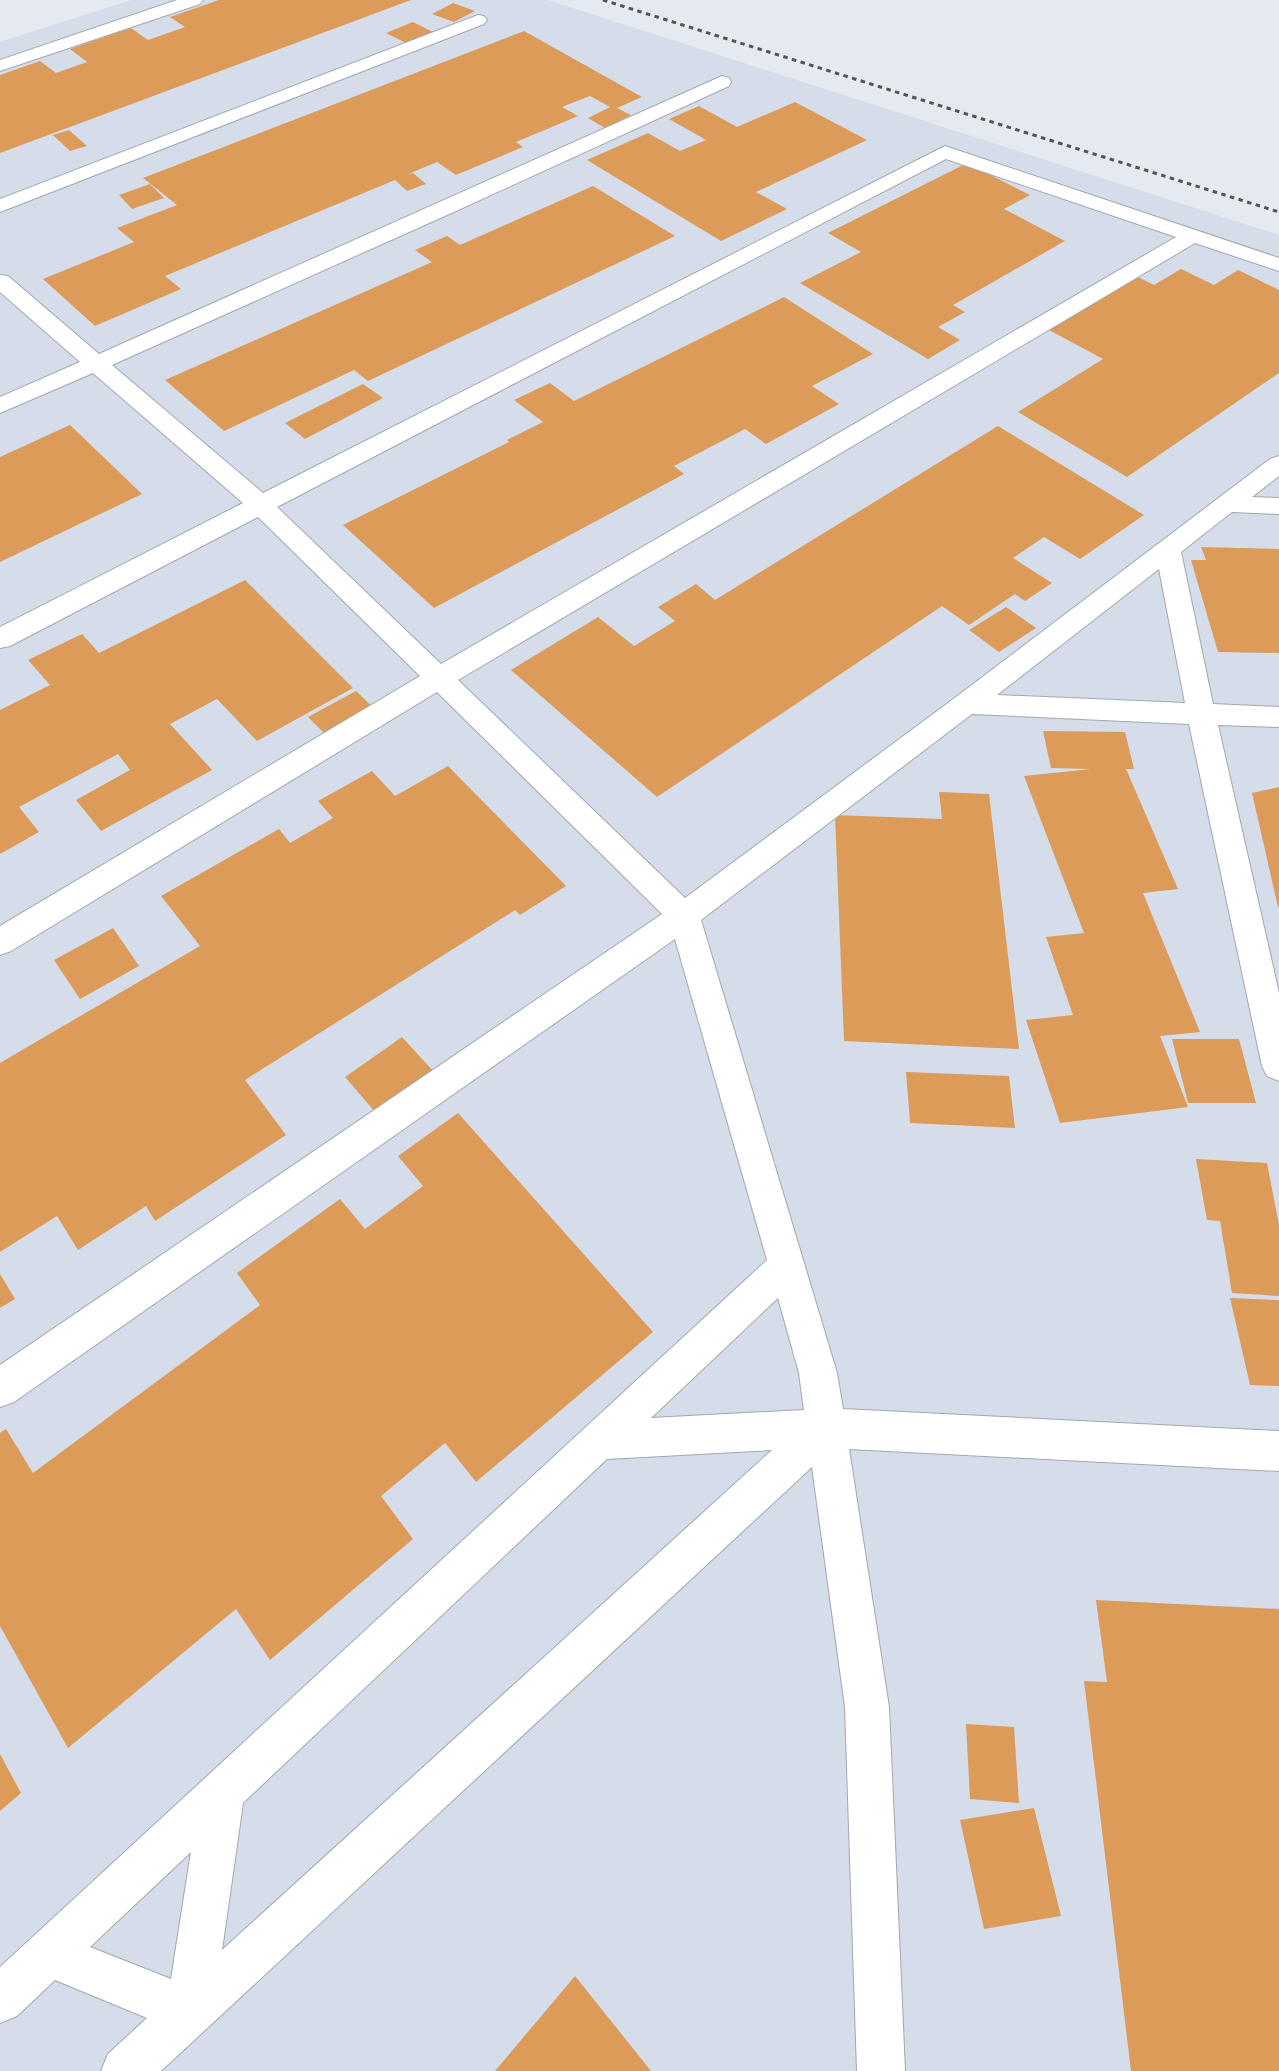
<svg xmlns="http://www.w3.org/2000/svg" width="1279" height="2071" font-family="Raleway,sans-serif">
<style>
.built{fill:#d5ddeb}
.building{fill:#dc9b58}
.lines{fill:none;stroke-linecap:round;stroke-linejoin:round}
.minor-casing{stroke:#a3a7ad;stroke-width:2}
.minor{fill:#fff;fill-rule:evenodd}
.rail{stroke:#525457;stroke-width:3;stroke-dasharray:4.5 4.5;stroke-linecap:butt}
</style>
<rect width="100%" height="100%" fill="#e5e9f0"/>
<path class="built" d="M 131,0 L 548,0 L 1279,235 L 1279,2071 L 0,2071 L 0,42 Z"/>
<path class="building" d="M 219,0 L 411,0 L 0,153 L 0,75 L 40,61 L 56,73 L 87,62 L 70,49 L 131,28 L 148,40 L 185,27 L 170,17 Z
M 453,3 L 475,11 L 454,22 L 432,14 Z
M 413,22 L 433,32 L 406,43 L 386,33 Z
M 524,31 L 642,97 L 617,108 L 631,115 L 605,128 L 588,118 L 610,107 L 590,96 L 562,107 L 578,116 L 516,142 L 523,147 L 456,175 L 437,162 L 406,175 L 413,173 L 426,184 L 407,191 L 395,180 L 165,276 L 181,289 L 95,326 L 43,279 L 134,242 L 117,228 L 177,205 L 143,178 Z
M 795,102 L 867,140 L 756,192 L 787,209 L 721,241 L 587,160 L 648,133 L 680,151 L 706,140 L 669,119 L 699,106 L 737,127 Z
M 69,130 L 87,146 L 70,151 L 53,135 Z
M 967,163 L 1030,195 L 1004,209 L 1065,241 L 953,305 L 965,312 L 938,327 L 960,340 L 928,359 L 800,283 L 861,252 L 828,233 Z
M 150,184 L 164,198 L 132,209 L 119,195 Z
M 593,186 L 675,236 L 368,381 L 354,370 L 224,431 L 165,380 L 432,262 L 415,250 L 447,236 L 460,245 Z
M 1181,269 L 1214,285 L 1238,270 L 1279,290 L 1279,373 L 1127,477 L 1018,412 L 1103,359 L 1049,330 L 1138,277 L 1154,285 Z
M 784,297 L 873,354 L 812,386 L 839,404 L 766,444 L 745,429 L 674,466 L 684,474 L 434,608 L 343,525 L 509,442 L 507,440 L 543,422 L 514,400 L 550,383 L 574,401 Z
M 363,384 L 383,398 L 305,439 L 285,423 Z
M 70,425 L 142,494 L 0,562 L 0,457 Z
M 998,426 L 1144,515 L 1080,559 L 1044,537 L 1013,558 L 1052,583 L 1025,601 L 1015,594 L 969,625 L 942,606 L 657,797 L 511,670 L 598,617 L 634,646 L 675,621 L 658,607 L 696,584 L 715,600 Z
M 1201,547 L 1279,549 L 1279,653 L 1218,652 L 1191,560 L 1206,560 Z
M 245,580 L 353,688 L 257,741 L 217,699 L 170,724 L 212,770 L 101,831 L 76,800 L 130,770 L 118,754 L 19,807 L 39,832 L 0,854 L 0,710 L 50,685 L 28,660 L 82,634 L 99,653 Z
M 1006,607 L 1036,628 L 999,652 L 969,630 Z
M 356,691 L 375,709 L 327,736 L 308,717 Z
M 1043,731 L 1125,732 L 1134,769 L 1126,769 L 1178,889 L 1143,893 L 1200,1032 L 1160,1036 L 1188,1107 L 1060,1123 L 1026,1020 L 1073,1015 L 1046,937 L 1084,933 L 1024,776 L 1091,769 L 1051,768 Z
M 448,766 L 566,886 L 520,915 L 515,910 L 245,1080 L 286,1135 L 155,1221 L 146,1206 L 78,1250 L 57,1216 L 0,1252 L 0,1063 L 200,946 L 161,896 L 279,829 L 290,843 L 333,818 L 318,801 L 372,771 L 395,796 Z
M 1279,787 L 1279,907 L 1278,907 L 1252,793 Z
M 939,792 L 989,794 L 1019,1049 L 844,1041 L 835,815 L 942,819 Z
M 113,928 L 139,966 L 80,999 L 54,960 Z
M 402,1037 L 434,1072 L 376,1113 L 345,1077 Z
M 1172,1039 L 1239,1039 L 1256,1103 L 1188,1103 Z
M 906,1072 L 1009,1076 L 1015,1128 L 910,1123 Z
M 458,1113 L 653,1332 L 476,1482 L 445,1443 L 381,1496 L 413,1539 L 270,1660 L 236,1609 L 68,1748 L 0,1626 L 0,1433 L 6,1429 L 33,1473 L 260,1305 L 237,1273 L 340,1199 L 365,1229 L 423,1186 L 398,1156 Z
M 1196,1159 L 1267,1163 L 1279,1225 L 1279,1296 L 1232,1293 L 1220,1221 L 1207,1220 Z
M 0,1274 L 15,1299 L 0,1308 Z
M 1230,1298 L 1279,1300 L 1279,1386 L 1250,1385 Z
M 1096,1600 L 1279,1609 L 1279,2071 L 1131,2071 L 1084,1681 L 1107,1682 Z
M 966,1724 L 1014,1727 L 1019,1803 L 970,1799 Z
M 0,1754 L 21,1793 L 0,1811 Z
M 1034,1808 L 1061,1916 L 984,1929 L 960,1820 Z
M 575,1976 L 651,2071 L 495,2071 Z"/>
<g class="lines">
<defs>
<path id="minor" d="M 177,0 L 203,0 L 200,4 L 0,71 L 0,60 Z
M 478,15 L 484,16 L 487,20 L 484,24 L 0,212 L 0,199 Z
M 722,76 L 729,78 L 731,82 L 729,86 L 456,211 L 112,365 L 263,493 L 945,146 L 1279,258 L 1279,271 L 1195,243 L 458,680 L 685,898 L 956,697 L 1270,459 L 1279,456 L 1279,476 L 1252,497 L 1279,498 L 1279,514 L 1232,512 L 1181,552 L 1213,704 L 1279,707 L 1279,727 L 1218,725 L 1279,993 L 1279,1081 L 1267,1076 L 1262,1066 L 1189,724 L 972,714 L 701,920 L 837,1373 L 843,1409 L 1279,1431 L 1279,1471 L 849,1449 L 889,1707 L 905,2071 L 857,2071 L 845,1707 L 812,1467 L 161,2071 L 101,2071 L 108,2054 L 147,2018 L 55,1980 L 17,2016 L 0,2023 L 0,1967 L 767,1260 L 675,939 L 14,1402 L 0,1407 L 0,1365 L 662,914 L 437,692 L 11,951 L 0,955 L 0,926 L 420,676 L 258,517 L 10,646 L 0,648 L 0,627 L 243,503 L 93,373 L 0,413 L 0,397 L 80,362 L 0,292 L 0,275 L 8,276 L 99,354 ZM 946,159 L 1176,237 L 441,664 L 277,507 ZM 1159,569 L 1185,703 L 997,695 ZM 778,1298 L 799,1373 L 804,1410 L 651,1418 ZM 772,1450 L 222,1950 L 243,1803 L 607,1459 ZM 191,1852 L 171,1979 L 90,1947 Z"/>
</defs>
<use href="#minor" class="minor-casing"/>
<use href="#minor" class="minor"/>
<path class="rail" d="M 603,0 L 1279,212"/>
</g>
</svg>
